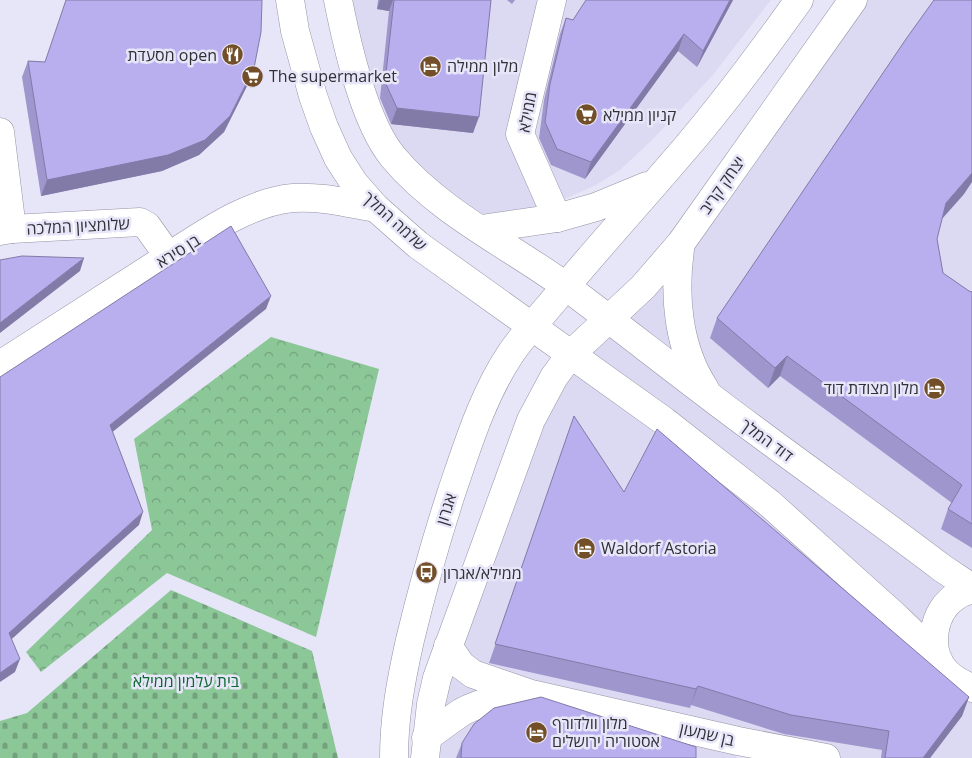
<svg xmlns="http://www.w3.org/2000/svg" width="972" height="758" font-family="'Open Sans','Noto Sans Hebrew',sans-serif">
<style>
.built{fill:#dcd9f3}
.cemetery{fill:url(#cemetery-stones)}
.park{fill:url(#park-crowns)}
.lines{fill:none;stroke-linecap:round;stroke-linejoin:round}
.pedestrian-casing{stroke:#9593a5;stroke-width:29}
.minor-casing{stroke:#9593a5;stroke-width:29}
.tertiary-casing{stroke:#9593a5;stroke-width:29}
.pedestrian{stroke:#fff;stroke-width:28}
.minor{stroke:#fff;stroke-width:28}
.tertiary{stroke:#fff;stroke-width:28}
.wall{fill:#9f96ce}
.shaded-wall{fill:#827aa7}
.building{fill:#b9afef;stroke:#827aa7}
.labels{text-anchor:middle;stroke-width:5;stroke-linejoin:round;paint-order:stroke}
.poi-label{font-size:16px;fill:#313037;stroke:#e7e5f8;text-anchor:start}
.street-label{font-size:16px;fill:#313037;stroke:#e7e5f8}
.park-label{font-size:16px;fill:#0a6930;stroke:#e7e5f8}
</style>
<defs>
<pattern id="cemetery-stones" width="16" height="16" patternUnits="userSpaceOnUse" patternTransform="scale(1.25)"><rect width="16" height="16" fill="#8cc798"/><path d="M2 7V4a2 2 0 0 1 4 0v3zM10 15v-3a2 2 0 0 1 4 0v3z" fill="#73a27d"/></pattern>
<pattern id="park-crowns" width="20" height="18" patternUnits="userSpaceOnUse" patternTransform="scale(1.25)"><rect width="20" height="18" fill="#8cc798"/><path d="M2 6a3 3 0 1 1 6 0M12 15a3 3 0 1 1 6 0" fill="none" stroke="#73a27d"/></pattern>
</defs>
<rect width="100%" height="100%" fill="#e7e5f8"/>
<path class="built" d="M 338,0 L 771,0 L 712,76 L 655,137 L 620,170 L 596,185 L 560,201 L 481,229 L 392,156 Z
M 857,0 L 972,0 L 972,589 L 933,640 L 972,688 L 972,758 L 826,758 L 738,742 L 736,758 L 427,758 L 426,738 L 531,420 Z"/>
<path class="cemetery" d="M 171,590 L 312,651 L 338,758 L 0,758 L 0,721 L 27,713 Z"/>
<path class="park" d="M 271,337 L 379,369 L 316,637 L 167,573 L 41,672 L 26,652 L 152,530 L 134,439 Z"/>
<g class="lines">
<defs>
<path id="pedestrian" d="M 552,0 L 520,134 L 557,218
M 12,229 L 140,222 L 147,226 L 169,257"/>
<path id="minor" d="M 0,132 L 12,229 L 0,231
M 0,365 C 51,332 102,299 154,266 C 194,241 245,202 293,198 C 321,196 348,203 376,208
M 448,646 L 461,665 L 473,674 L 531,694 L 738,741 L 826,758
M 426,738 C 438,729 450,720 462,712 C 482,701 505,698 527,695"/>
<path id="tertiary" d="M 290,0 L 295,31 L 313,96 L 324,127 L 338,158 L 354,183 L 376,208 L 418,245 L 664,421 L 769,503 L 897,618 L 936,656
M 338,0 C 347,45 364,122 393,157 C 439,212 507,244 564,285 C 627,332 688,381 752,428 C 815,475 879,520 942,568 L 972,588
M 481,229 L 557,218 L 596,207 L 647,186
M 681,243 C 673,292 677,347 705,389
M 972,589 C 967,591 962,592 958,595 C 932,610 926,650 946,672 C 954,680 962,684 972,688
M 394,758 C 394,717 401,680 410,640 C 422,590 436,540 452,491 C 468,444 483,395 511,353 C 524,334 541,316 556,298 C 599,246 645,196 689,144 C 728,98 764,49 799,0
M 425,758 L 431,704 L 437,678 L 531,420 L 554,377 L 571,354 L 643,287 L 681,243 L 853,0"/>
</defs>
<use href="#pedestrian" class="pedestrian-casing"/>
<use href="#minor" class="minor-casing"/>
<use href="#tertiary" class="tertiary-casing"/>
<use href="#pedestrian" class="pedestrian"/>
<use href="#minor" class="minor"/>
<use href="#tertiary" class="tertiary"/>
</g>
<path class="wall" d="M 378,0 L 491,0 L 473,133 L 391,124 L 380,98 L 389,11 L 377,9 Z
M 507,0 L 515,0 L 512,4 Z
M 733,0 L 697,67 L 678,51 L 585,179 L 551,165 L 539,138 L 544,100 L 560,34 L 566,18 L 573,20 Z
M 28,61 L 44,62 L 254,68 L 248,84 L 224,132 L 199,155 L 162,171 L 41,196 L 22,77 Z
M 964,194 L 942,219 L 937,239 L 943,273 L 969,291 L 972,292 L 972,548 L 941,529 L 948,509 L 952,503 L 780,376 L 768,388 L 710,338 L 717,318 Z
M 568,435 L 624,492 L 969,697 L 962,716 L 930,758 L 881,758 L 882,750 L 784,734 L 691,705 L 690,708 L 489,663 Z
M 462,743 L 696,758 L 456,758 Z"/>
<path class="shaded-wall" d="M 380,0 L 393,0 L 389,11 L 377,9 Z
M 730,0 L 733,0 L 697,67 L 703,51 Z
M 684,34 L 678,51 L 585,179 L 591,162 Z
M 254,68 L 248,84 L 224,132 L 199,155 L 162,171 L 41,196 L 47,180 Z
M 397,108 L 479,117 L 473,133 L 391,124 Z
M 972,173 L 972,182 L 964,194 L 938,223 L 946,203 Z
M 84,258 L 80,271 L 0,333 L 0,323 Z
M 271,296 L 266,309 L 105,438 L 110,425 Z
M 787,356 L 780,376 L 768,388 L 775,368 Z
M 143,512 L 139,525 L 4,646 L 9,633 Z
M 20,659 L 15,672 L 0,682 L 0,673 Z
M 698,686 L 691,705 L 690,708 L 696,689 Z
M 969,697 L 962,716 L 930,758 L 923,758 Z"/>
<path class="building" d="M 66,0 L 262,0 L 261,32 L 254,68 L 230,116 L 205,140 L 168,155 L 47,180 L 28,61 L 45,62 Z
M 394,0 L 491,0 L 479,117 L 397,108 L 385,82 Z
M 586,0 L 730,0 L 703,51 L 684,34 L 591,162 L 557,149 L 545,122 L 550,84 L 566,18 L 573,20 Z
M 934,0 L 972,0 L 972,173 L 946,203 L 937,239 L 943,273 L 969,291 L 972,292 L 972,524 L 948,509 L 962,485 L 787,356 L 775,368 L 717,318 L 906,39 Z
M 231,226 L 271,296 L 110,425 L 143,512 L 9,633 L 20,659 L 0,673 L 0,377 Z
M 22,256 L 84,258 L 0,323 L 0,260 Z
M 574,416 L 624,492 L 657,429 L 969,697 L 923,758 L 885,758 L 889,731 L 791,715 L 698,686 L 696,689 L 495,644 Z
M 541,697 L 696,747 L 696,758 L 461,758 L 462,743 L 474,724 L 494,708 Z"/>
<defs>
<symbol id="restaurant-disc" viewBox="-11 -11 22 22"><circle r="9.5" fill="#724f28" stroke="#e7e5f8"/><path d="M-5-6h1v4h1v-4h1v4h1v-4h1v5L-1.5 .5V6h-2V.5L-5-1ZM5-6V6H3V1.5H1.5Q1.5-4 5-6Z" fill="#fff"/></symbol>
<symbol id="hotel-disc" viewBox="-11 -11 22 22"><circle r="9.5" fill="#724f28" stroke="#e7e5f8"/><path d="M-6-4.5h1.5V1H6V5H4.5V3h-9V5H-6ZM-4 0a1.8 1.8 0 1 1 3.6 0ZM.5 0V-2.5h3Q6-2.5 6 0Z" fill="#fff"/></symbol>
<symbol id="supermarket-disc" viewBox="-11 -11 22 22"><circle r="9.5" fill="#724f28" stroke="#e7e5f8"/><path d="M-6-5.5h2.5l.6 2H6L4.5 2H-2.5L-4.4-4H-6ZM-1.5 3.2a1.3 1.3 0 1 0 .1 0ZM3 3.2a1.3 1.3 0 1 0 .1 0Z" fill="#fff"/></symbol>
<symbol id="bus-disc" viewBox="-11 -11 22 22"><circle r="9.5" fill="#724f28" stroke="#e7e5f8"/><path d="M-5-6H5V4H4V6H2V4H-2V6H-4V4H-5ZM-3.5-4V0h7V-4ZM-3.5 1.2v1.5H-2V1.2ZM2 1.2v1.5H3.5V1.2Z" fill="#fff"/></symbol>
</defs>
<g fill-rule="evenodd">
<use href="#restaurant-disc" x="220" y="42" width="25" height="25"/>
<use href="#hotel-disc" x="418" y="54" width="25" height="25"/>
<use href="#supermarket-disc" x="240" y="64" width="25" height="25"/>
<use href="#supermarket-disc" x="574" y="102" width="25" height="25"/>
<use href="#hotel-disc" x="922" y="376" width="25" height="25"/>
<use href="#hotel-disc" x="572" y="536" width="25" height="25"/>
<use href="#bus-disc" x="414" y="560" width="25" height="25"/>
<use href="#hotel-disc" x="524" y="720" width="25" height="25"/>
</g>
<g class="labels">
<g class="poi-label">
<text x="217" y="61" text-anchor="end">מסעדת open</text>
<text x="447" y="72">מלון ממילה</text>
<text x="269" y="82">The supermarket</text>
<text x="603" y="121">קניון ממילא</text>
<text x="919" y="394" text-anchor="end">מלון מצודת דוד</text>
<text x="601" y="554">Waldorf Astoria</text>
<text x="443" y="579">ממילא/אגרון</text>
<text x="552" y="729">מלון וולדורף<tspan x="552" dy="18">אסטוריה ירושלים</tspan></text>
</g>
<g class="street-label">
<text transform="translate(527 112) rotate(-80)" y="6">ממילא</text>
<text transform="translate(722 185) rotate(-55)" y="6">יצחק קריב</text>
<text transform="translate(395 221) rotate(42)" y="6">שלמה המלך</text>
<text transform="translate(78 226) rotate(-3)" y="6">שלומציון המלכה</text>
<text transform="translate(178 251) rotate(-32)" y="6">בן סירא</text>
<text transform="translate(767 440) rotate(36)" y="6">דוד המלך</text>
<text transform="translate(446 509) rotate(-72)" y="6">אגרון</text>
<text transform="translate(707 734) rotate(13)" y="6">בן שמעון</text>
</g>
<g class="park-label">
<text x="186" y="687">בית עלמין ממילא</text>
</g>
</g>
</svg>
